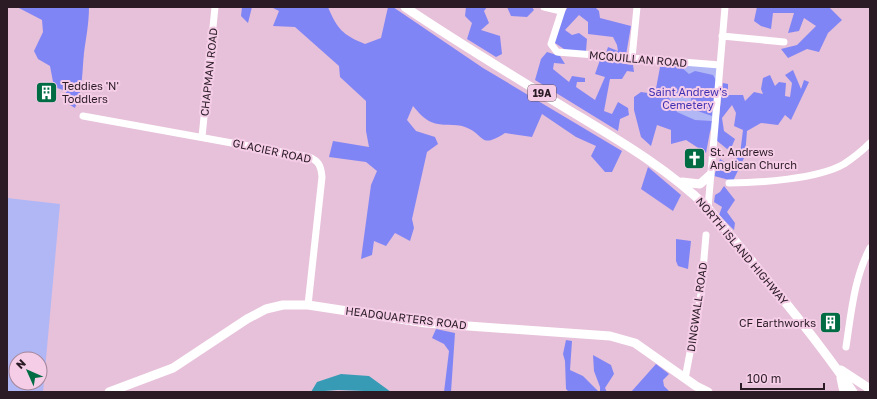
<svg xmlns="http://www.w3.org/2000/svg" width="877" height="399" font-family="'Golos Text',sans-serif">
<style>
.green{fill:#b1b7f5;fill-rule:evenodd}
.forest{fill:#8085f5}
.water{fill:#379bb6}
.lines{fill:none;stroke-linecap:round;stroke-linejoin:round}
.minor{stroke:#fff;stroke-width:7}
.major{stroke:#fff;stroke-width:9}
.labels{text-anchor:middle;stroke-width:4;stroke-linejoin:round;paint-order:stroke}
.shield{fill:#f5cde7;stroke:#67505f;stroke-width:1}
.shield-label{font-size:10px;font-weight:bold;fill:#2a1b25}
.street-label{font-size:11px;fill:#2a1b25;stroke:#f5cde7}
.poi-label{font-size:11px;fill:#2a1b25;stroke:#f5cde7;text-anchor:start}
.park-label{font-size:11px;fill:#4132b4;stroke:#f5cde7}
</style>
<rect width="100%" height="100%" fill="#e7c0da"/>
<path class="green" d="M 665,61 L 720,65 L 714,131 L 655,124 Z
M 7,198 L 60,204 L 43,392 L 7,392 ZM 16,359 L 40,359 L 40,383 L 16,383 Z"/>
<path class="forest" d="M 17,7 L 89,7 C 89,23 86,38 84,53 C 82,72 83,90 75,108 L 65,102 L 66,91 L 54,87 L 50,66 L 38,59 L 34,51 L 43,32 L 42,20 Z
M 242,7 L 252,7 L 248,23 L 241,16 Z
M 271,7 L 328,7 C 337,29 343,35 365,44 L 381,38 L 388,7 L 393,7 L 483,68 L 622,151 L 612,172 L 605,172 L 591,156 L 596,146 L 576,137 L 542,114 L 532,137 L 505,133 C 479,150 485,134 465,127 C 455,123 442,127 431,122 C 424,119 418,112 413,106 L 407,120 L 416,131 L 435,137 L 438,144 L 427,152 L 412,219 L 414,228 L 410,241 L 395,233 L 386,246 L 374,241 L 372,255 L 361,259 L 371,185 L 377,171 L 366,162 L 329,157 L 333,141 L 369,147 L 366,131 L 366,101 L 340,77 L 339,66 L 295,27 L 273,26 L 279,11 Z
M 466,7 L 487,7 L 484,11 L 489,23 L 481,30 L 500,36 L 502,54 L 496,57 L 467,39 L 472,23 L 465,16 Z
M 507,7 L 532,7 L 534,10 L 527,17 L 511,16 Z
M 568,7 L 595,7 L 599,11 L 600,18 L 631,26 L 626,55 L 606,53 L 608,47 L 618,51 L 617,45 L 613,37 L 588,34 L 588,22 L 579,15 L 565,30 L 572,35 L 579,33 L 587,39 L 586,51 L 567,51 L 552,41 L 563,14 Z
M 757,7 L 829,7 L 842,20 L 828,33 L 819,52 L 807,49 L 788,58 L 781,49 L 797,45 L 816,26 L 804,18 L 799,31 L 788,33 L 794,13 L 773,13 L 771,29 L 761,26 L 754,21 Z
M 547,52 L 560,56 L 565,64 L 554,63 L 553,69 L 569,82 L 572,76 L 585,78 L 585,82 L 577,82 L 576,87 L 595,100 L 605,77 L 595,74 L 600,60 L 633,65 L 634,72 L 627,71 L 622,79 L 610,79 L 604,111 L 612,114 L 618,102 L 628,108 L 629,115 L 620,119 L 618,131 L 535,80 L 541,59 Z
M 680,66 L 689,74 L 695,71 L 713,75 L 716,80 L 712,116 L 692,109 L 691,98 L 680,92 L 668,96 L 677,112 L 695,120 L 712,121 L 706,153 L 686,140 L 671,144 L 671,130 L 657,125 L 651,146 L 641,137 L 634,110 L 634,97 L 641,92 L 655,94 L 660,67 Z
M 793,70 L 801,89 L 804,80 L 809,82 L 791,120 L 785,115 L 778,125 L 761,123 L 747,131 L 745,156 L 733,181 L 714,176 L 720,159 L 731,166 L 740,154 L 743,130 L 734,126 L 736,113 L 732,105 L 722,118 L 724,131 L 735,139 L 732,146 L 727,149 L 716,140 L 723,83 L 728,84 L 728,95 L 743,95 L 745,101 L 754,92 L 763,94 L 761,89 L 763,78 L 770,75 L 775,86 L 779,82 L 786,83 L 785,96 L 790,97 L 792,83 L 785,75 Z
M 648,167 L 681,195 L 673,211 L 641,189 Z
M 724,186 L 735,200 L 727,212 L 735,223 L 734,230 L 719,215 L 722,207 L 714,202 L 715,195 L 720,192 Z
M 676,239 L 691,241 L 688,269 L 678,266 L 676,261 Z
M 436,329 L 455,333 L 451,392 L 444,392 L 449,351 L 444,344 L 432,338 Z
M 566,340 L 572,341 L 570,370 L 583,376 L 599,392 L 569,392 L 566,389 L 565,361 L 563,354 Z
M 593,355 L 611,365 L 614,374 L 605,388 L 607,392 L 600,392 L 600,387 L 594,371 Z
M 656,364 L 669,374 L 663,380 L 664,386 L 670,392 L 631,392 Z"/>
<path class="water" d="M 341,374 L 369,376 L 391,392 L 338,390 L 311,392 L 317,382 Z"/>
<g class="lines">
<path class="minor" d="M 544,7 L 561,11
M 563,7 L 551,44 L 557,52 L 720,65
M 722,36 L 784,42
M 632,58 L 637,7
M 83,116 L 309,157 C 319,161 321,166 322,177 L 308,305
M 202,137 L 215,7
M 729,183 C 758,183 818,179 844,164 C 853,158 863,150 870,143
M 708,208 L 725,7
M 846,347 C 851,314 854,278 870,248
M 685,379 L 701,294 L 706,235"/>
<path class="major" d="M 405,7 C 460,44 516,78 572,112 C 620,141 668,169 708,208 C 757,268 809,328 853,392
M 682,182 L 700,184 L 710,175
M 841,370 L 870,389
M 841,378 L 844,392
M 109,392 L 173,368 L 247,319 L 266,309 L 283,305 L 308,305 L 426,323 L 610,336 L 635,343 L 696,386 L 708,392"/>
</g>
<defs>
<symbol id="building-square" viewBox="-11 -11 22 22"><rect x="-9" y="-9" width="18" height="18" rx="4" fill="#006c44" stroke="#f5cde7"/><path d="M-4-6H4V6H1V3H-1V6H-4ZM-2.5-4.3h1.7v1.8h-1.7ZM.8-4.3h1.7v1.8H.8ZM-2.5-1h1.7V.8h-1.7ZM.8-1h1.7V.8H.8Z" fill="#fff"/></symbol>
<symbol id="church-square" viewBox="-11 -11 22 22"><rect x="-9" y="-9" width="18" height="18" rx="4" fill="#006c44" stroke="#f5cde7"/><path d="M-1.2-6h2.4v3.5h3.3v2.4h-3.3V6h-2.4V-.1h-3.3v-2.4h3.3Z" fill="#fff"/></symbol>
</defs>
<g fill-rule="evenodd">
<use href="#building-square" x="34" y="80" width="25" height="25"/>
<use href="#church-square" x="682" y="146" width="25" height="25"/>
<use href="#building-square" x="818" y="310" width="25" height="25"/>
</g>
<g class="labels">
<rect class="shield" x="528" y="85" width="28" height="16" rx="3"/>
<g class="shield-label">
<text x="542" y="97">19A</text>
</g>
<g class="street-label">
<text transform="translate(638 59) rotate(5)" y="4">MCQUILLAN ROAD</text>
<text transform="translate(209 72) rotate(-84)" y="4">CHAPMAN ROAD</text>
<text transform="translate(272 151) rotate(12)" y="4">GLACIER ROAD</text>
<text transform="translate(742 251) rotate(50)" y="4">NORTH ISLAND HIGHWAY</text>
<text transform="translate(697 307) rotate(-82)" y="4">DINGWALL ROAD</text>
<text transform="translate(406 318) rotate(7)" y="4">HEADQUARTERS ROAD</text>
</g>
<g class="poi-label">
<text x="62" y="90">Teddies 'N'<tspan x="62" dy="13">Toddlers</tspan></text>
<text x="710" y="156">St. Andrews<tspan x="710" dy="13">Anglican Church</tspan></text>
<text x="816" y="327" text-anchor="end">CF Earthworks</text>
</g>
<g class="park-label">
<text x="688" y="96">Saint Andrew's<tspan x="688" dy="13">Cemetery</tspan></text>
</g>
</g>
<rect width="877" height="399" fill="none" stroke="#2a1b25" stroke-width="16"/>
<g transform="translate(28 371) rotate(315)"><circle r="19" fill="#f5cde7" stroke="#a48699"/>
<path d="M0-3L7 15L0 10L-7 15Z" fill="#006c44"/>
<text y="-6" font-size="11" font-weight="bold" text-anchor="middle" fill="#2a1b25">N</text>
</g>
<path d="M741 383v6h83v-6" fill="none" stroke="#2a1b25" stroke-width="2"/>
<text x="747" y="383" font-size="12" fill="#2a1b25" stroke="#f5cde7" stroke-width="3" paint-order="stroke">100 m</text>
</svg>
